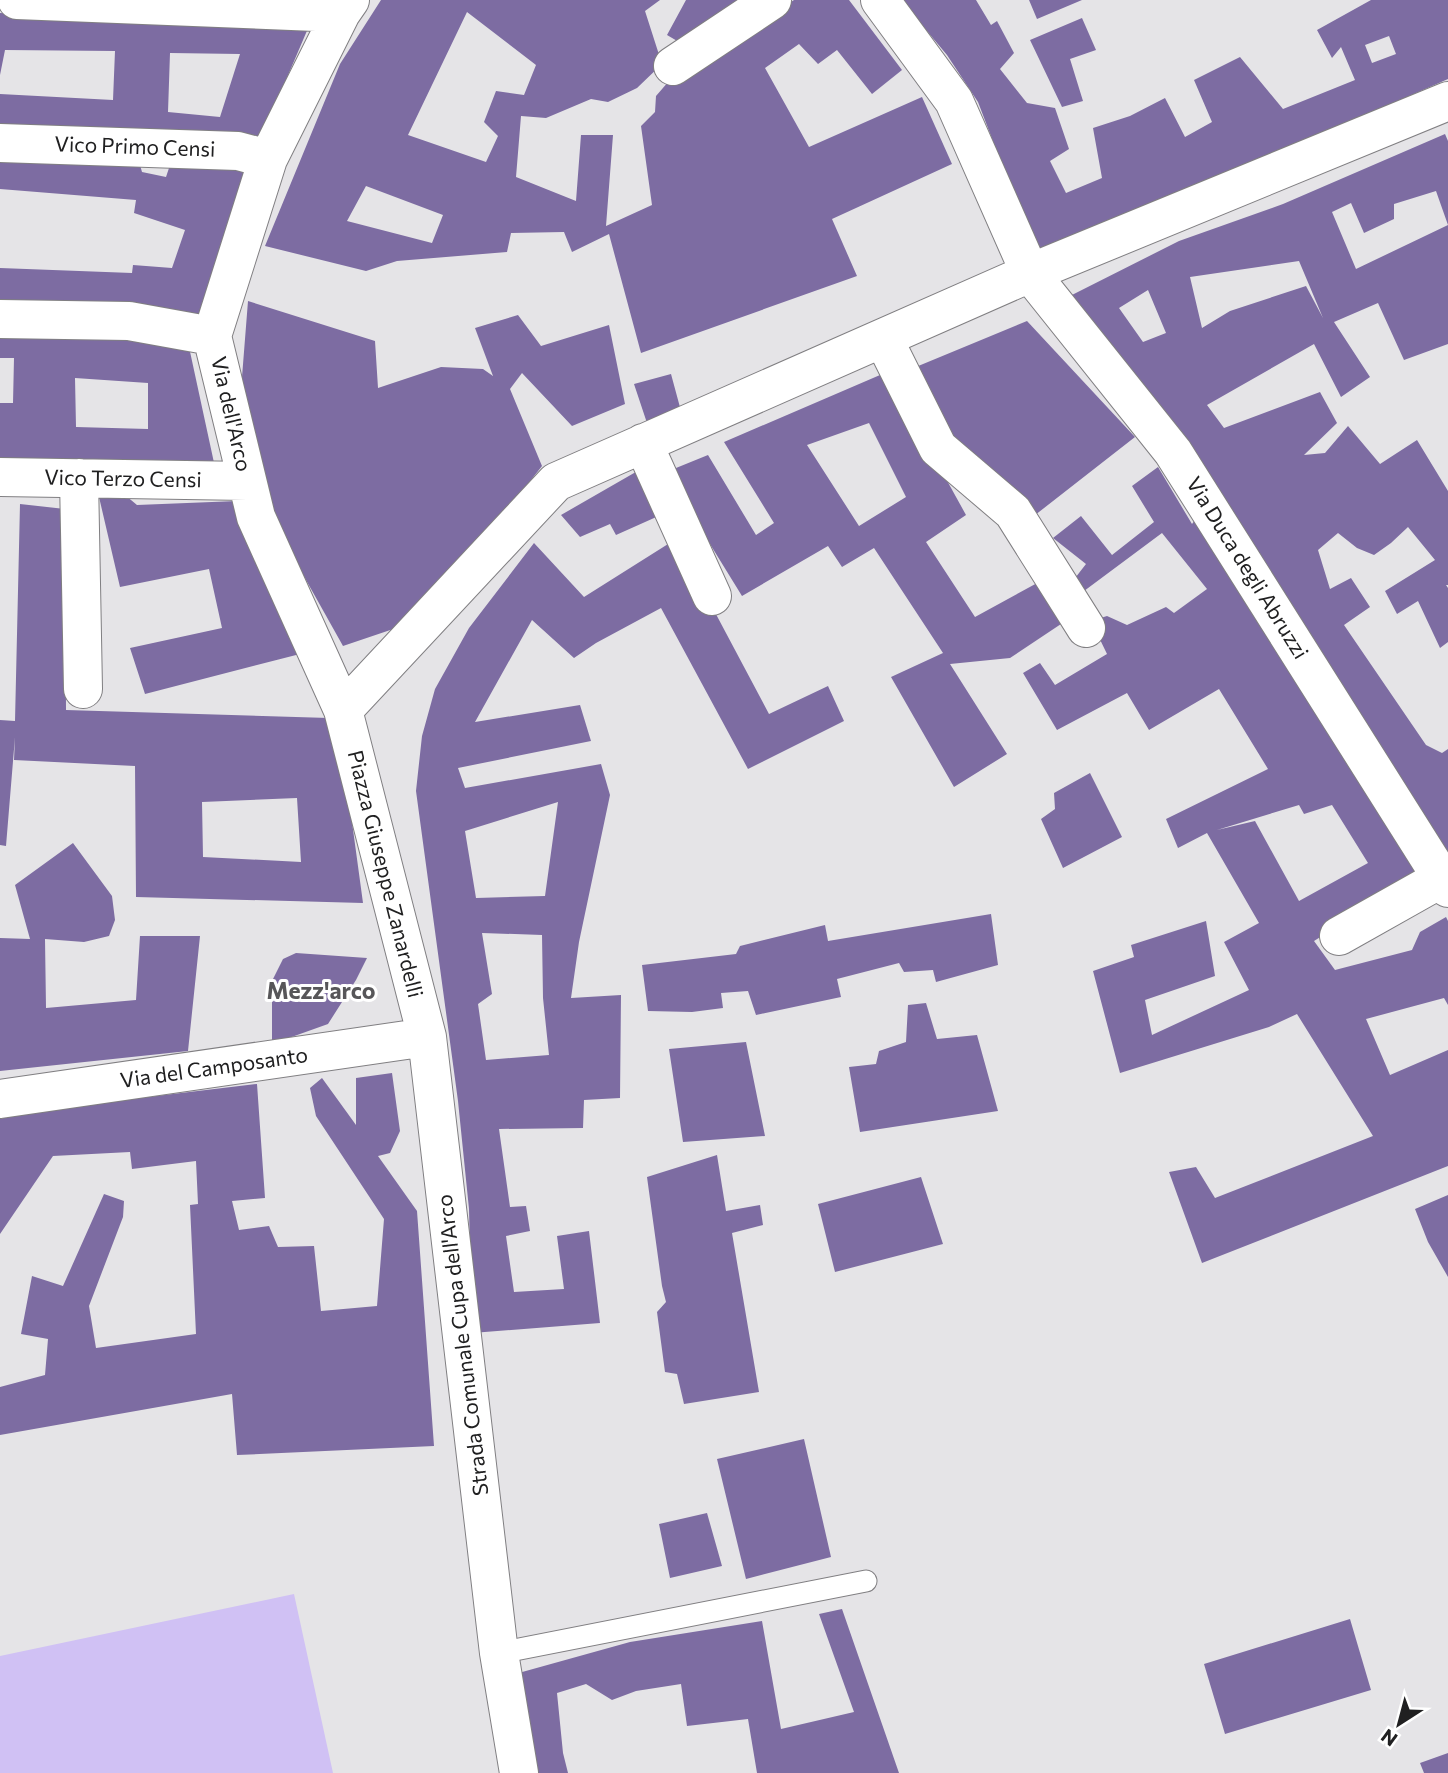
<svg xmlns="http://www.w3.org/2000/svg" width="1448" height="1773" font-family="Commissioner,sans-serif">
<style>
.green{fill:#d0c1f4}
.building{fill:#7d6ca2;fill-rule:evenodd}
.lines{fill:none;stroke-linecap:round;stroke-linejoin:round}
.service-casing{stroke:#807f82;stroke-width:23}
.minor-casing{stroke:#807f82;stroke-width:40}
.service{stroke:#fff;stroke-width:21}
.minor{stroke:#fff;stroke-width:38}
.labels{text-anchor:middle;stroke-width:6;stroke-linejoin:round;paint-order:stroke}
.street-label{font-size:21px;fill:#202021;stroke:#fff}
.neighbourhood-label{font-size:23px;font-weight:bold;fill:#575659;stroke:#fff}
</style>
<rect width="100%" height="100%" fill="#e5e4e7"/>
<path class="green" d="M 294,1594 L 333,1773 L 0,1773 L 0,1656 Z"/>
<path class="building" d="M 381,0 L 660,0 L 645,11 L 662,64 L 637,88 L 608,102 L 591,99 L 546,118 L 521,116 L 516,177 L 576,201 L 581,135 L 613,135 L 606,226 L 652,205 L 641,126 L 655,112 L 656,96 L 669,81 L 794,0 L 849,0 L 902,70 L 872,94 L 837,50 L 818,64 L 799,44 L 765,68 L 809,147 L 922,97 L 952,164 L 832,219 L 857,276 L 641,353 L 609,234 L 572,252 L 564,232 L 511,233 L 507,252 L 397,261 L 366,271 L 265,246 L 340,64 ZM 467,12 L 536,65 L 524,95 L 496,91 L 484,122 L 498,136 L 486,162 L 408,135 ZM 366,186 L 443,215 L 432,243 L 347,221 Z
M 686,0 L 754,0 L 684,45 L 667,35 Z
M 901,0 L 976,0 L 991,25 L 997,21 L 1014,53 L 1000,69 L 1027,103 L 1055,108 L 1069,149 L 1050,161 L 1066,193 L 1102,178 L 1093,128 L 1130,116 L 1165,98 L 1185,137 L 1212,122 L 1194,80 L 1240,57 L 1283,109 L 1355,80 L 1341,47 L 1332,58 L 1317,30 L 1371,0 L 1448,0 L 1448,79 L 1038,259 L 978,102 L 947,55 ZM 1389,36 L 1396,54 L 1372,63 L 1365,45 Z
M 1029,0 L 1082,0 L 1037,19 Z
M 0,13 L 309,26 L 260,141 L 0,132 L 0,94 L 113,100 L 115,51 L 5,50 L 0,75 ZM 170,53 L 240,54 L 220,117 L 168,112 Z
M 1082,18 L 1096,50 L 1070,59 L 1083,101 L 1062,107 L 1030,40 Z
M 1445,134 L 1448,141 L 1448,225 L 1436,191 L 1394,204 L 1394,219 L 1364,233 L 1351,203 L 1332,212 L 1356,269 L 1448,225 L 1448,344 L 1404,360 L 1378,303 L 1334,322 L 1370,377 L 1341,397 L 1314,344 L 1207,405 L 1224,428 L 1320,392 L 1337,423 L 1304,455 L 1325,453 L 1348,426 L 1380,464 L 1417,440 L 1448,491 L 1448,585 L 1446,585 L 1448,588 L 1448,642 L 1440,648 L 1418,601 L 1397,614 L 1385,591 L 1435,560 L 1408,527 L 1391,543 L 1374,555 L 1357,548 L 1338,533 L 1318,550 L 1330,589 L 1351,578 L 1370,607 L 1344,625 L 1426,745 L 1442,753 L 1448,749 L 1448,864 L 1062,300 L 1179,241 L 1283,204 ZM 1299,261 L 1323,318 L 1306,286 L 1230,311 L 1202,328 L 1190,277 ZM 1148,290 L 1166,333 L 1143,342 L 1119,308 Z
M 138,158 L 142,172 L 166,177 L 170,165 L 249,171 L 199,320 L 0,306 L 0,268 L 132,273 L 133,265 L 172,268 L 185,230 L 134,213 L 136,200 L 0,189 L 0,161 Z
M 248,301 L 375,341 L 378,388 L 441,367 L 483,369 L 493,376 L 475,328 L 518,315 L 541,346 L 609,325 L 625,404 L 572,426 L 522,373 L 510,389 L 542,466 L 490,532 L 411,623 L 343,646 L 278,530 L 254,465 L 242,377 Z
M 1027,321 L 1135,437 L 1030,519 L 954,452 L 911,369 Z
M 118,333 L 189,347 L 216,472 L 0,465 L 0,403 L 13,403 L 14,358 L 0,358 L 0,334 ZM 75,378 L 148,383 L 148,429 L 76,427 Z
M 887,372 L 966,515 L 926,542 L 975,617 L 1039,582 L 1061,624 L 1010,658 L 950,664 L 1007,754 L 954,787 L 891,677 L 943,653 L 874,548 L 842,567 L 828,546 L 742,596 L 673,484 L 676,468 L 708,455 L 756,535 L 774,523 L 724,442 ZM 869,423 L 906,497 L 859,526 L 807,445 Z
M 671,374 L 681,411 L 647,423 L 634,384 Z
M 1158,467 L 1192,524 L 1195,520 L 1421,873 L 1314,941 L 1335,970 L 1412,950 L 1420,932 L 1446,917 L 1448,921 L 1448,1005 L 1444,998 L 1366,1019 L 1390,1075 L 1448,1050 L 1448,1166 L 1202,1263 L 1169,1172 L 1196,1167 L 1215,1198 L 1373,1136 L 1297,1014 L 1269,1027 L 1120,1073 L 1093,971 L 1134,957 L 1131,945 L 1206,921 L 1215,976 L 1145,1000 L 1152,1035 L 1249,990 L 1224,942 L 1259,923 L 1207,833 L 1178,848 L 1166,819 L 1268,769 L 1219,689 L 1149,730 L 1127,693 L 1057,730 L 1023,673 L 1040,663 L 1055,685 L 1107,654 L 1091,621 L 1107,616 L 1127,625 L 1166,607 L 1174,613 L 1207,589 L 1162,533 L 1080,594 L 1072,582 L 1086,564 L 1053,538 L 1081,516 L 1112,555 L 1154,522 L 1132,486 ZM 1299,805 L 1304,814 L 1332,805 L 1368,863 L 1299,901 L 1255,821 L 1217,830 Z
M 641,469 L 663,514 L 616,535 L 610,524 L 580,537 L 561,515 Z
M 125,495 L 137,505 L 237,501 L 300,654 L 145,694 L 130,648 L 222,628 L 209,569 L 120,587 L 99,497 Z
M 20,504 L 65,509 L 66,710 L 329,718 L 343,756 L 363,903 L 136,897 L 135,766 L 14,760 L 15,737 L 6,846 L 0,845 L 0,720 L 15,721 ZM 297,798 L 301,862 L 203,857 L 202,802 Z
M 676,539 L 769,714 L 828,686 L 844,721 L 748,769 L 661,608 L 596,643 L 574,658 L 532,620 L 475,722 L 580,705 L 591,741 L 458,768 L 465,788 L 601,764 L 610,795 L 579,942 L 571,998 L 621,995 L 620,1098 L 584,1100 L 583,1128 L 499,1129 L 510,1207 L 526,1206 L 530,1231 L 506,1236 L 514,1292 L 564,1289 L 557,1236 L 589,1231 L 600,1323 L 472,1333 L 469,1209 L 458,1101 L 416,791 L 422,736 L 435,689 L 469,628 L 534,543 L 584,597 ZM 558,802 L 545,896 L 476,898 L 465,831 ZM 482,933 L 542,935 L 543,998 L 549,1055 L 486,1060 L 478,1004 L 492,994 Z
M 1090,773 L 1122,837 L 1063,868 L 1041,819 L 1055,809 L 1054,793 Z
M 73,843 L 112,896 L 115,920 L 109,936 L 84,942 L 45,939 L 46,1008 L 136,1000 L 140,936 L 200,936 L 188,1051 L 0,1071 L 0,938 L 30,939 L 15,885 Z
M 991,914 L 998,965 L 936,982 L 933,970 L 904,972 L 899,963 L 837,979 L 841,997 L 756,1015 L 748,991 L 721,993 L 723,1008 L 692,1012 L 648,1011 L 642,965 L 736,954 L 740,946 L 825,925 L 828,941 Z
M 296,953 L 367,958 L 356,980 L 328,1024 L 272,1044 L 272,981 L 283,959 Z
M 926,1003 L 937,1039 L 977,1035 L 998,1111 L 860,1132 L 849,1067 L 876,1064 L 879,1051 L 906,1042 L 908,1005 Z
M 746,1042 L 765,1136 L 683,1142 L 669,1049 Z
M 392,1073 L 400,1131 L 390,1153 L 378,1156 L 417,1211 L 434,1446 L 237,1455 L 232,1394 L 0,1435 L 0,1387 L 45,1375 L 48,1339 L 21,1334 L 32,1276 L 63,1286 L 104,1194 L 124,1201 L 123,1217 L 89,1306 L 96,1348 L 196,1334 L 190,1205 L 198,1204 L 196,1161 L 132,1169 L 130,1152 L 53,1156 L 0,1234 L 0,1119 L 23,1112 L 257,1084 L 265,1198 L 232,1201 L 239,1230 L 269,1226 L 278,1247 L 314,1246 L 321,1311 L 377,1306 L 384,1219 L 316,1116 L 310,1088 L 322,1078 L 356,1125 L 356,1078 Z
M 717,1155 L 726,1211 L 760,1205 L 763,1225 L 732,1233 L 759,1392 L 684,1404 L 677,1374 L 665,1372 L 657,1312 L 666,1302 L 662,1286 L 647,1177 Z
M 921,1177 L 943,1244 L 835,1272 L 818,1204 Z
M 1448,1195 L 1448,1277 L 1428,1242 L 1415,1209 Z
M 804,1439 L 831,1557 L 746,1579 L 717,1459 Z
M 707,1513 L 722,1566 L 670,1578 L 659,1524 Z
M 842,1609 L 899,1773 L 757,1773 L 748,1719 L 687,1726 L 681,1684 L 636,1691 L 612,1700 L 586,1684 L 557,1693 L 563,1753 L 568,1773 L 532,1773 L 515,1674 L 630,1642 L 762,1621 L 781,1729 L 854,1712 L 819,1614 Z
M 1350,1619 L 1371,1690 L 1225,1734 L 1204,1664 Z
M 1448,1753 L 1448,1773 L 1424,1773 L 1420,1763 Z"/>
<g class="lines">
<defs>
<path id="service" d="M 499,1653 L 866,1581"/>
<path id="minor" d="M 17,0 L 341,13
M 350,0 L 341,13 L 268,159 L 212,336 L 256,517 L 343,710 L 427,1037 L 499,1653 L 519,1773
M 880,0 L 954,101 L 1030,273 L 1173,452 L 1448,888
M 673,66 L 772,0
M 0,143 L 238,151 L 268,159
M 0,319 L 129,321 L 212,336
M 883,338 L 938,448 L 1013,512 L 1086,628
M 643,443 L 712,596
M 0,477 L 247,481
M 79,478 L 83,689
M 343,710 L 556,482 L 1030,273 L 1448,101
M 1339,936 L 1442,878
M 0,1099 L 427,1037"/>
</defs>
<use href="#service" class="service-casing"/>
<use href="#minor" class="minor-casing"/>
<use href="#service" class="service"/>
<use href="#minor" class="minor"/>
</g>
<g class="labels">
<g class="street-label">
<text transform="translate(135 147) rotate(2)" y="7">Vico Primo Censi</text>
<text transform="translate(231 414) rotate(77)" y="7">Via dell'Arco</text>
<text transform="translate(123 479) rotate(1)" y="7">Vico Terzo Censi</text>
<text transform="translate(1247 568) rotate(58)" y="7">Via Duca degli Abruzzi</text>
<text transform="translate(385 874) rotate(76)" y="7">Piazza Giuseppe Zanardelli</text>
<text transform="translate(214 1068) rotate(-8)" y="7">Via del Camposanto</text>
<text transform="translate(463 1345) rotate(-97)" y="7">Strada Comunale Cupa dell'Arco</text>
</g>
<g class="neighbourhood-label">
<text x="321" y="999">Mezz'arco</text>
</g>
</g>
<g transform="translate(1399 1724) rotate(216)" stroke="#ffffff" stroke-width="5" paint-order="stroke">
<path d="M0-5L12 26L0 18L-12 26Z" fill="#202021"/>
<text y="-10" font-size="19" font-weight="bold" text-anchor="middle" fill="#202021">N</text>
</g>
</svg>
